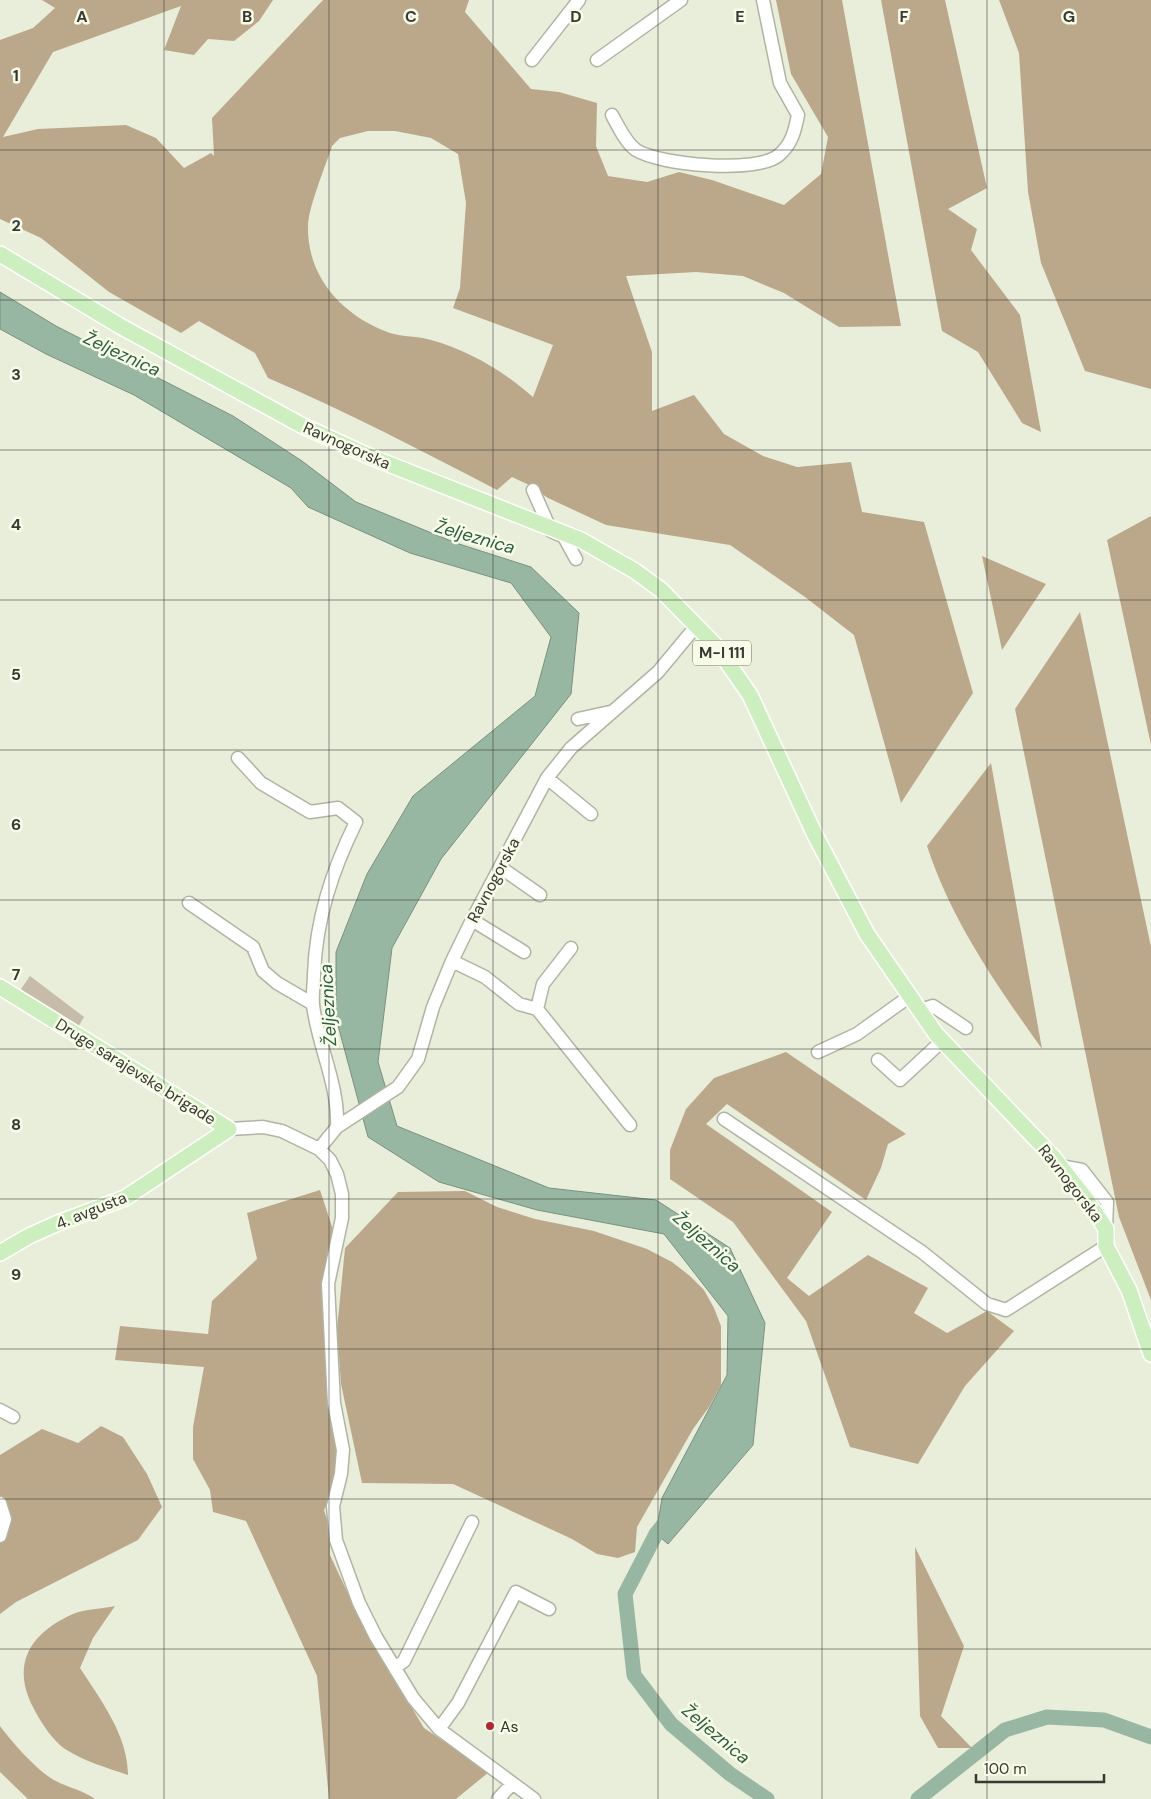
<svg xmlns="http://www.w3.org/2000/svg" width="1151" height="1799" font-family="'DM Sans',sans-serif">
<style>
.green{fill:#c7bba9}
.forest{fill:#bba88b;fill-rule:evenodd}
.water{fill:#98b7a2;stroke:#7b9180}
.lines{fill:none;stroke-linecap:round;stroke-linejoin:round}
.river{stroke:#98b7a2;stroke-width:15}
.minor-casing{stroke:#b0b4a2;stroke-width:15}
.major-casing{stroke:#fff;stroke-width:18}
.minor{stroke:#fff;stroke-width:12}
.major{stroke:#cdeebe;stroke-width:15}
.grid{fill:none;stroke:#383932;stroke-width:1;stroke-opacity:0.55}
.poi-dot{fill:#b62534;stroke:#f7fbe7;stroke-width:2}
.labels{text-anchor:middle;stroke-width:5;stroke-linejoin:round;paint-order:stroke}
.shield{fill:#f7fbe7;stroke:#717368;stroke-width:1}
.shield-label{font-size:15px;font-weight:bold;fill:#383932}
.street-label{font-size:16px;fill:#383932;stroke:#f7fbe7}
.poi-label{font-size:16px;fill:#383932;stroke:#f7fbe7;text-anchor:start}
.water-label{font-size:18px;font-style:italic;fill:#2a5e3f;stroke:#f7fbe7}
.grid-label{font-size:16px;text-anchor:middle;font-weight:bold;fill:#383932;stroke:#f7fbe7;stroke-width:5;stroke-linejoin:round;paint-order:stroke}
</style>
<rect width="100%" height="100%" fill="#e9eeda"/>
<path class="green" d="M 30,976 L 84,1017 L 77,1029 L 19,992 Z"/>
<path class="forest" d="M 42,0 L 273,0 L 259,21 L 234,41 L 208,39 L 194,55 L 164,50 L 181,6 L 53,52 L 3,137 L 38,129 L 126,125 L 156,138 L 184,168 L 211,153 L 214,156 L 212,118 L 323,0 L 469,0 L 465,12 L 531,89 L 559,92 L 597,103 L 596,146 L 608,176 L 647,182 L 679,172 L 712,180 L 784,205 L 821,174 L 828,137 L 791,74 L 776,0 L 842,0 L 901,326 L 839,327 L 784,293 L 743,276 L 696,272 L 626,276 L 652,352 L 652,411 L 694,395 L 724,434 L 763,456 L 797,467 L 851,462 L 862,512 L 924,522 L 973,693 L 901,803 L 854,635 L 805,597 L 730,545 L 606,525 L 548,498 L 527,484 L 512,477 L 497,490 C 422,451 346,411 268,378 L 255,353 L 199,321 L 181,333 L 109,292 L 41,238 L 0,219 L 0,40 L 33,28 L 55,8 ZM 368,131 L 395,131 L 431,138 L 458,154 L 466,203 L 460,288 L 453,308 L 553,345 L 533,397 C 505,372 468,350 431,340 C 418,336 403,337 390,333 C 343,316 307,278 308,226 C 308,208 326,165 332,146 L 340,138 Z
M 881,0 L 945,0 L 987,188 L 948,209 L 977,229 L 971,250 L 1020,315 L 1041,432 L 1022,423 L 978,352 L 942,331 Z
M 999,0 L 1151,0 L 1151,389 L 1085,371 L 1041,263 L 1028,192 L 1019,53 Z
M 1151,516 L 1151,745 L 1107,540 Z
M 982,556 L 1046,584 L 1002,650 Z
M 1080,612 L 1151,947 L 1151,1300 L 1119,1217 L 1015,709 Z
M 991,763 L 1042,1049 C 996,984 952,922 927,846 Z
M 786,1052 L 906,1134 L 888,1144 L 881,1168 L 866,1200 L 727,1104 L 706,1124 L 832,1212 L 787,1278 L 809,1296 L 868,1255 L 928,1288 L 914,1313 L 947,1333 L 987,1311 L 1014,1331 L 965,1386 L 918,1464 L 850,1447 L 806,1321 L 733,1222 L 670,1179 L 670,1150 L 686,1109 L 714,1078 Z
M 320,1190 L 334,1233 L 324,1288 L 336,1441 L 336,1475 L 330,1498 L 324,1510 L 330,1530 L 330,1555 L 364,1628 L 424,1728 L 489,1772 L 456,1799 L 329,1799 L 317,1676 L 246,1521 L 213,1512 L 210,1490 L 193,1459 L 193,1427 L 204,1367 L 115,1360 L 120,1326 L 208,1334 L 212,1301 L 257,1259 L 247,1213 Z
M 465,1191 L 497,1207 L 535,1219 L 594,1231 L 647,1249 L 672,1262 L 690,1276 L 704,1290 L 714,1308 L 721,1326 L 721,1385 L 709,1407 L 693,1429 L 637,1527 L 635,1552 L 618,1558 L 597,1554 L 572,1539 L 453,1484 L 362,1483 L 341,1384 L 337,1329 L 345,1248 L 398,1192 Z
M 101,1426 L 123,1437 L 147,1474 L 162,1507 L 138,1540 L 16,1602 L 0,1614 L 0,1455 L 42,1429 L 78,1443 Z
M 915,1547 L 964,1646 L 941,1716 L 972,1748 L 938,1748 L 920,1716 Z
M 115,1606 L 93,1638 L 80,1668 C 101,1700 128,1736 128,1775 C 107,1768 84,1761 65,1749 C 52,1740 40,1721 33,1707 C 10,1663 32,1632 73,1614 C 85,1609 102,1609 115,1606 Z
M 0,1726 C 11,1741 39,1773 56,1781 C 69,1788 83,1790 95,1799 L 28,1799 L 0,1772 Z"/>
<path class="water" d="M 0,292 L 56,326 L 233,416 L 302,461 L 356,502 L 456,543 L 531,567 L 579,613 L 571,694 L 441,859 L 392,948 L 378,1062 L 397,1126 L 549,1188 L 656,1200 L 730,1248 L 765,1323 L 753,1445 L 668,1544 L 656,1534 L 662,1498 L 727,1375 L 728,1316 L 664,1234 L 537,1210 L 439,1182 L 368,1137 L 336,1018 L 336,952 L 367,874 L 413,796 L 535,696 L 551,637 L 511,583 L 410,553 L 308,507 L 291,488 L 134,395 L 46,354 L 0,329 Z"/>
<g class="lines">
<path class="river" d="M 668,1519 L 656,1534 L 625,1594 L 634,1675 L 671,1724 L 730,1774 L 767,1799
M 918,1799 L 1005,1730 L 1047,1717 L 1104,1720 L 1151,1737"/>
<defs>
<path id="minor" d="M 532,60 L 579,0
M 597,60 L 681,0
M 612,115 C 618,126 626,143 636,150 C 660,165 757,174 779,155 C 792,144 795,130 798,115 L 780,83 L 763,0
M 533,490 L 551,531 L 564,537 L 576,559
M 578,719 L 610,712
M 238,758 L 261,783 L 310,812 L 338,808 L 356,822 C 332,871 316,919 314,974 C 314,984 312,995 313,1005 C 318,1046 339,1085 337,1127
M 547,778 L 591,814
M 500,867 L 540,895
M 189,903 L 253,947 L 263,971 L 277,983 L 313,1004
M 472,920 L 524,952
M 452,961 L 485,977 L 519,1004 L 537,1009 L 630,1125
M 537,1009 L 543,984 L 571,948
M 920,1010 L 933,1006 L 966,1028
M 818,1052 L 857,1034 L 910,996
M 878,1060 L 900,1080 L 942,1041
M 724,1119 L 922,1252 L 987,1304 L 1006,1310 L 1106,1246
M 229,1129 L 263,1127 L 282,1131 L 319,1149 L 330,1160 L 337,1174 L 342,1194 L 342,1218 L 328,1284 L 334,1403 L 343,1450 L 341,1474 L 333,1506 L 336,1540 L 359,1603 L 376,1637 L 413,1698 L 439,1729 L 534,1799
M 319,1149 L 337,1127 L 398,1087 L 418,1059 L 433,1007 L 452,961 L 472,920 L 547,778 L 571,748 L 658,672 L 697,625
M 1060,1166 L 1082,1170 L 1107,1202 L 1106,1229
M 0,1410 L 13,1417
M 0,1503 L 5,1519 L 0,1536
M 396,1667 L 404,1661 L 472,1522
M 439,1729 L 458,1703 L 516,1592 L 549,1609
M 498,1799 L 512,1784"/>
<path id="major" d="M 0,254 L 120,326 L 301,425 L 371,457 L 581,540 L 635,571 L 661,590 L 716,646 L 750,695 L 815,835 L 867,934 L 936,1034 L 1053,1157 L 1086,1199 L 1106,1229 L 1106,1246 L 1129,1290 L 1151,1354
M 0,987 L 229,1129 L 125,1198 L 58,1223 L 29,1236 L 0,1253"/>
</defs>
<use href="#minor" class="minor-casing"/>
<use href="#major" class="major-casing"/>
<use href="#minor" class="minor"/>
<use href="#major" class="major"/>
</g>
<path class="grid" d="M 164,0 L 164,1799M 329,0 L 329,1799M 493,0 L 493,1799M 658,0 L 658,1799M 822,0 L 822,1799M 987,0 L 987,1799M 0,150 L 1151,150M 0,300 L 1151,300M 0,450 L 1151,450M 0,600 L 1151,600M 0,750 L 1151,750M 0,900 L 1151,900M 0,1049 L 1151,1049M 0,1199 L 1151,1199M 0,1349 L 1151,1349M 0,1499 L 1151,1499M 0,1649 L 1151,1649"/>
<circle class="poi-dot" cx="490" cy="1726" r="5"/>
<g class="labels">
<rect class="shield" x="693" y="640.5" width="58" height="25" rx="4"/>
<g class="shield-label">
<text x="722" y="658">M-I 111</text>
</g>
<g class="street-label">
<text transform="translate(347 445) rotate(24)" y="6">Ravnogorska</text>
<text transform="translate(493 880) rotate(-62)" y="6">Ravnogorska</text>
<text transform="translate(136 1071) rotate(32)" y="6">Druge sarajevske brigade</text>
<text transform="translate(1071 1183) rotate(52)" y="6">Ravnogorska</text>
<text transform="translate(91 1210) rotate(-22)" y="6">4. avgusta</text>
</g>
<g class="poi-label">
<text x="500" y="1732">As</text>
</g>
<g class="water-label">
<text transform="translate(122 354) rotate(25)" y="6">Željeznica</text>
<text transform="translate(475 537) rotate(16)" y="6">Željeznica</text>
<text transform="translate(328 1005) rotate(-93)" y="6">Željeznica</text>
<text transform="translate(707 1242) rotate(41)" y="6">Željeznica</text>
<text transform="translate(716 1734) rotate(40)" y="6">Željeznica</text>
</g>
</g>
<g class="grid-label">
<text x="82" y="22">A</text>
<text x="247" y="22">B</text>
<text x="411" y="22">C</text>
<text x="576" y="22">D</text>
<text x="740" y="22">E</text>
<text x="904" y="22">F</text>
<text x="1069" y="22">G</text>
<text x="16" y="81">1</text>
<text x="16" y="231">2</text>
<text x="16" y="380">3</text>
<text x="16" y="530">4</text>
<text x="16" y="680">5</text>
<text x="16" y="830">6</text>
<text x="16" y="980">7</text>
<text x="16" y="1130">8</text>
<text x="16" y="1280">9</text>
</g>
<path d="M976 1774v8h128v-8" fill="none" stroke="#383932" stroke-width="2.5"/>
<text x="984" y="1774" font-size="15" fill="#383932" stroke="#f7fbe7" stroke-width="4" paint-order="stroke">100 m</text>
</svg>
